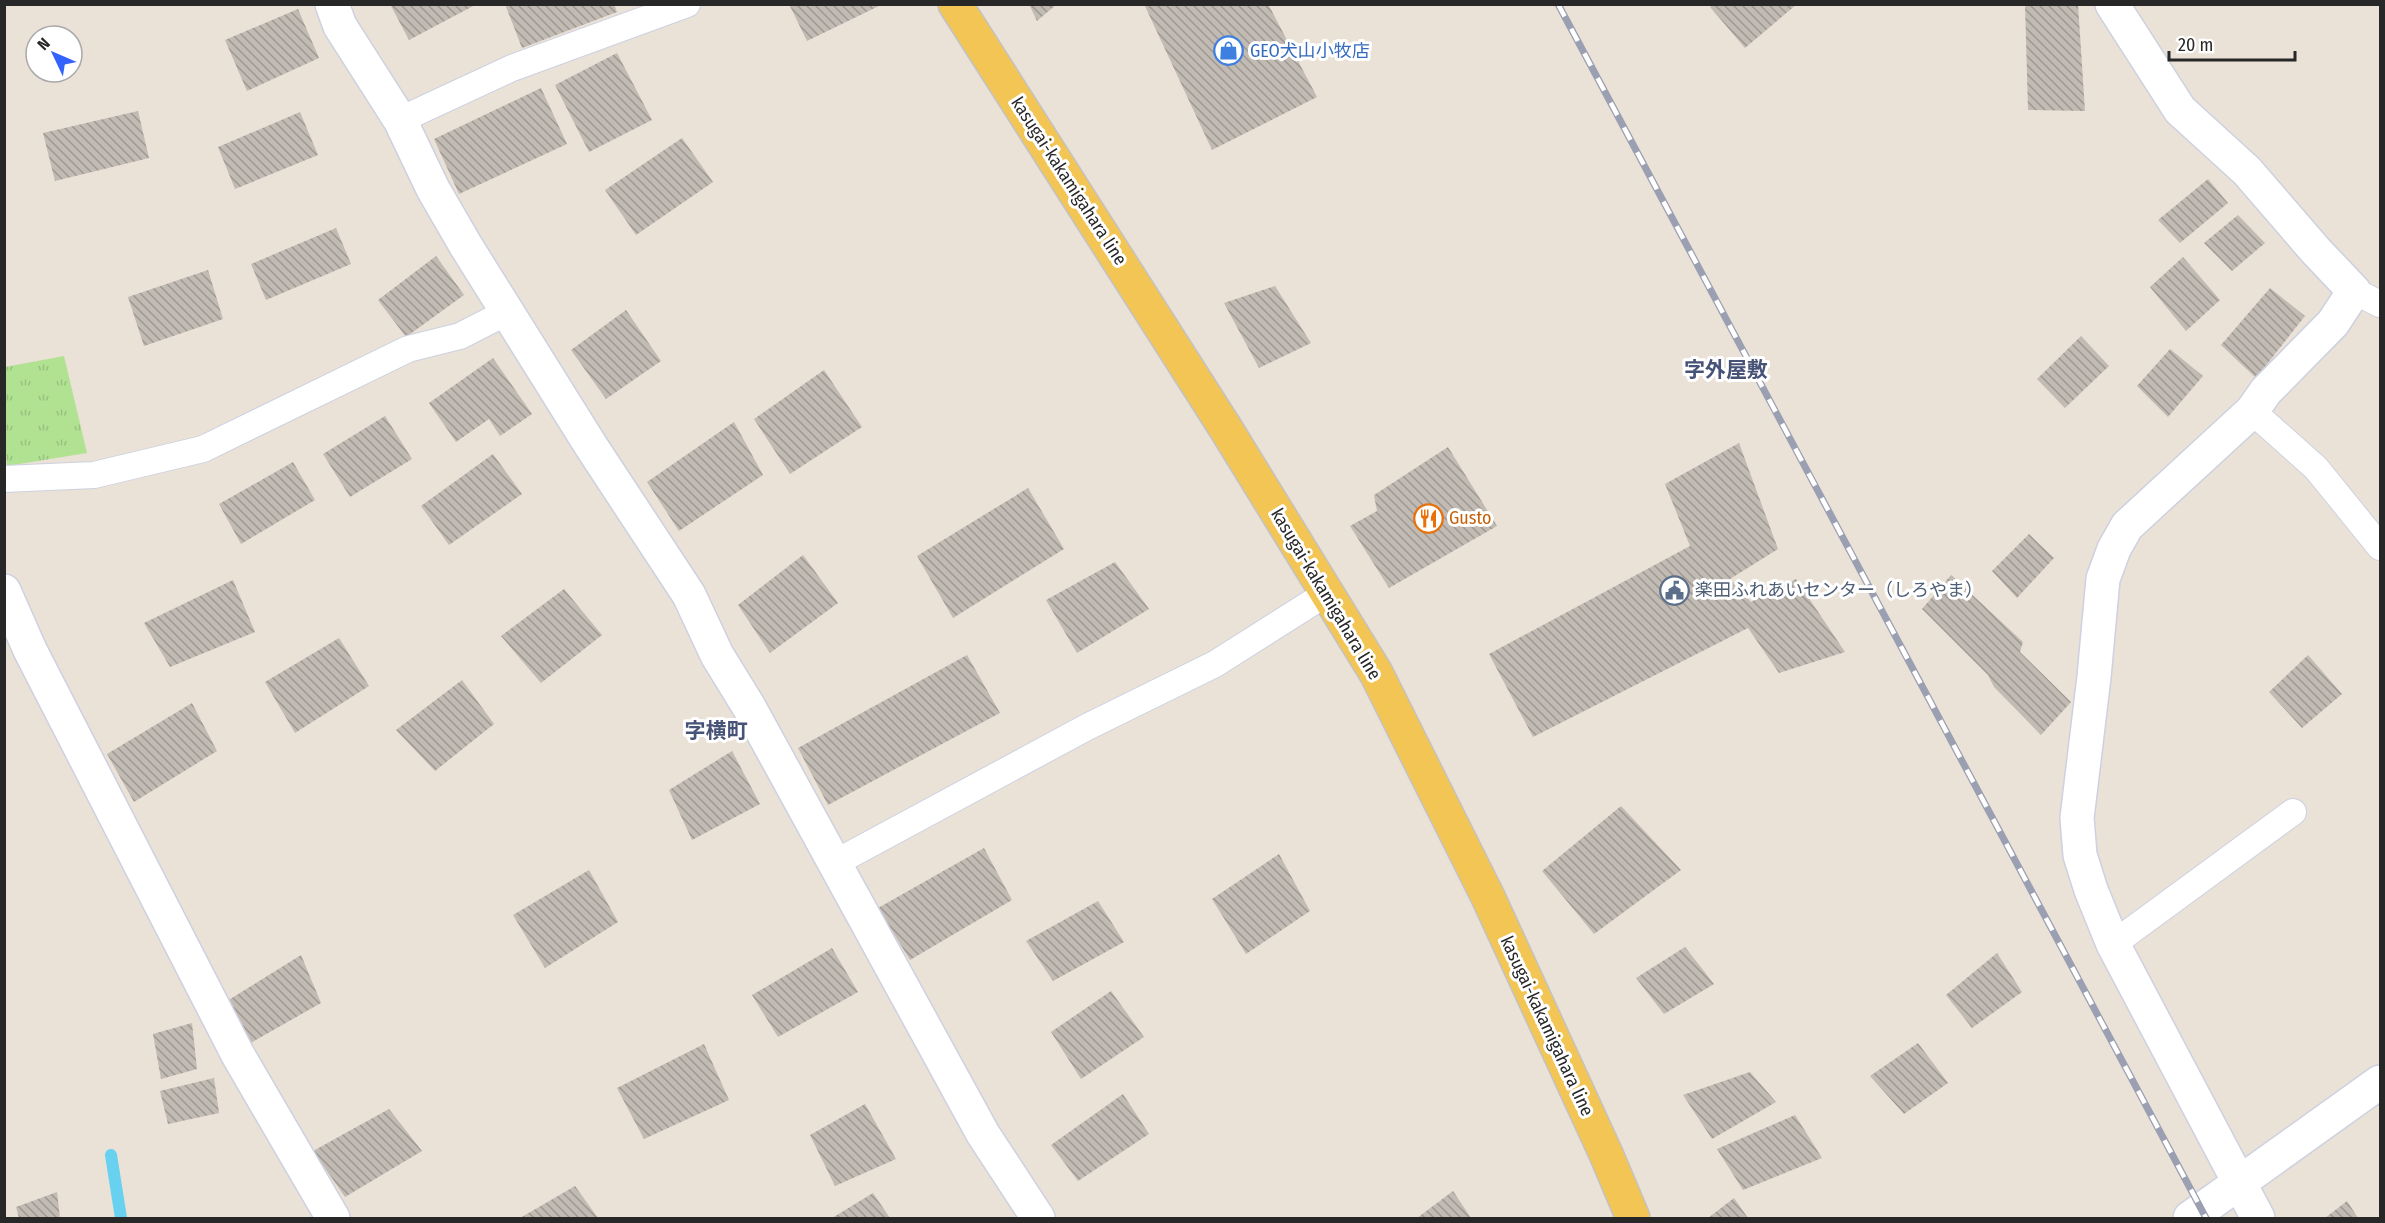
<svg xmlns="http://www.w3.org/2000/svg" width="2385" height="1223" font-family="'Fira Sans Condensed','Noto Sans JP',sans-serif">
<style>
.grass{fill:url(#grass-tufts)}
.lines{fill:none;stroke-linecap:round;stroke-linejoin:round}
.stream{stroke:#67d1ef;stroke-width:12}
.building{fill:url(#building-back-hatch)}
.service-casing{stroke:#cdd1e0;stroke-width:28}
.minor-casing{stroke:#cdd1e0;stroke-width:36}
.tertiary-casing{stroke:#cdd1e0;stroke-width:36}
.primary-casing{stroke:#c3c3c3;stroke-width:36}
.service{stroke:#fff;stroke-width:26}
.minor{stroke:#fff;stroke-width:33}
.tertiary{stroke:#fff;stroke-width:33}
.primary{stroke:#f2c555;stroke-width:33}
.rail-casing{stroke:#9a9fb2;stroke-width:7}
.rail{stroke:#fff;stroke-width:4.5;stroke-dasharray:14;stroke-linecap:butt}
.labels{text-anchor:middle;stroke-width:6;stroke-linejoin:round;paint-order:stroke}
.shop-label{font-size:18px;fill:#366cbe;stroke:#fff;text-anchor:start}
.street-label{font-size:18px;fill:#272727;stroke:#fff}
.food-label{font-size:18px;fill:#c56008;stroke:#fff;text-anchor:start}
.service-label{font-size:18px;fill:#4e5e75;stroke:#fff;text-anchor:start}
.quarter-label{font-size:21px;font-weight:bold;fill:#475277;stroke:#fff}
</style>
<defs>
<pattern id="grass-tufts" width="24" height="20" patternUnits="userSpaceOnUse" patternTransform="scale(1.5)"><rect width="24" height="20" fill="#b1e292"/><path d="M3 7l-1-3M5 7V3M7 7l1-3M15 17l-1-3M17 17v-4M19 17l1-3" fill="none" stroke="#98c27e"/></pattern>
<pattern id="building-back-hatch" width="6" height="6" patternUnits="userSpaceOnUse" patternTransform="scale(1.5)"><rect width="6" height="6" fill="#c2bbb4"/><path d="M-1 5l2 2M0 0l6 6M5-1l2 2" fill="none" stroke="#9e9892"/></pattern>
</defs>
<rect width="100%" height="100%" fill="#eae1d7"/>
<path class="grass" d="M 64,356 L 87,453 L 7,466 L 4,432 L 5,367 Z"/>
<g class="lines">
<path class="stream" d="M 111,1155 L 121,1218"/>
</g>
<path class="building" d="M 390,4 L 477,4 L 409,40 Z
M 505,4 L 614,4 L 617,12 L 522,48 Z
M 789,4 L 883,4 L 807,41 Z
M 1029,4 L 1057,4 L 1037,21 Z
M 1144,4 L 1268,4 L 1317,97 L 1212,150 Z
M 1713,4 L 1797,4 L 1745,48 L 1710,7 Z
M 2025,4 L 2078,4 L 2085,111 L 2028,110 Z
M 298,9 L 319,58 L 247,91 L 225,40 Z
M 617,53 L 652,120 L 589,152 L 555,85 Z
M 541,88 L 567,144 L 459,194 L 434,139 Z
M 138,111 L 149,158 L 55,181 L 43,133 Z
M 300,112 L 318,155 L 235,189 L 218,147 Z
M 682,138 L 713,182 L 636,235 L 605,190 Z
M 2208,179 L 2228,203 L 2180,243 L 2158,220 Z
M 2238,215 L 2265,243 L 2232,271 L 2204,243 Z
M 336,228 L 351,264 L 266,300 L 251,264 Z
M 436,256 L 464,295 L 406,337 L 378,300 Z
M 2183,257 L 2220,300 L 2186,331 L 2150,287 Z
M 208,270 L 223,319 L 144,346 L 128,297 Z
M 1275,286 L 1311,343 L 1259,368 L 1224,303 Z
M 2270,288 L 2305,316 L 2256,378 L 2221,345 Z
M 626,310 L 661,361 L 606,399 L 571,350 Z
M 2081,336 L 2109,366 L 2065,408 L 2037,379 Z
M 2170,349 L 2203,376 L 2168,417 L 2137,386 Z
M 493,358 L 532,414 L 500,436 L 489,419 L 456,442 L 429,403 Z
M 824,370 L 862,427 L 790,474 L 754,419 Z
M 385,416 L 412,459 L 350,497 L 323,454 Z
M 734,422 L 763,475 L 679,531 L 647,482 Z
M 1739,443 L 1778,549 L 1730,579 L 1751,602 L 1796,579 L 1845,652 L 1779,673 L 1748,628 L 1533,737 L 1489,654 L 1690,546 L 1665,484 Z
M 1448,447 L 1497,526 L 1389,588 L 1350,526 L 1377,511 L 1374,495 Z
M 493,454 L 522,494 L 449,545 L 421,506 Z
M 293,462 L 315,500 L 241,544 L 219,504 Z
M 1028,488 L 1064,549 L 953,618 L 917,556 Z
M 2029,534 L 2054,558 L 2017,598 L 1992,571 Z
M 803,555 L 838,603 L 770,653 L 738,605 Z
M 1115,562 L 1149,609 L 1077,653 L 1046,600 Z
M 1951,575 L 2023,642 L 2020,652 L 2071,702 L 2041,735 L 1994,687 L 1988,675 L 1922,609 Z
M 233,580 L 255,632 L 170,667 L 144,623 Z
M 564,589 L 602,635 L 541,683 L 501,636 Z
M 339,638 L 369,686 L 295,733 L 265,682 Z
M 967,655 L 1000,713 L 828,805 L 798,748 Z
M 2308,655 L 2342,694 L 2302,728 L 2269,692 Z
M 462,680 L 494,724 L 435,771 L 396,730 Z
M 192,703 L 217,751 L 134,802 L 107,754 Z
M 732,751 L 760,804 L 692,840 L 669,790 Z
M 1621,806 L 1681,870 L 1594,934 L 1542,871 Z
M 984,848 L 1012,900 L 910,960 L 878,908 Z
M 1279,854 L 1310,911 L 1246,954 L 1212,899 Z
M 589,870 L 618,922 L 545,968 L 513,915 Z
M 1098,901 L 1124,942 L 1053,981 L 1026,941 Z
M 1685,947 L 1714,984 L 1664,1014 L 1636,978 Z
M 832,948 L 858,992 L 778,1037 L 752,995 Z
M 1997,953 L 2022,992 L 1972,1028 L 1946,995 Z
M 301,955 L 321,1003 L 247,1045 L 227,1001 Z
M 1111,991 L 1144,1037 L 1081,1079 L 1051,1032 Z
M 192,1023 L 197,1069 L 161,1079 L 153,1034 Z
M 1918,1043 L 1948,1083 L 1904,1114 L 1870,1076 Z
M 704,1044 L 729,1100 L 644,1139 L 617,1088 Z
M 1750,1072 L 1776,1102 L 1712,1139 L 1683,1095 Z
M 214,1078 L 219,1113 L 168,1124 L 160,1091 Z
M 1123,1094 L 1149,1134 L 1078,1181 L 1051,1145 Z
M 865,1104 L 896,1159 L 835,1186 L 810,1135 Z
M 389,1109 L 422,1151 L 345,1197 L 313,1151 Z
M 1795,1115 L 1822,1158 L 1743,1190 L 1717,1149 Z
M 575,1186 L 598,1218 L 520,1218 Z
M 1453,1191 L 1471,1218 L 1417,1218 Z
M 57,1192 L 60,1218 L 19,1218 L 16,1207 Z
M 873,1193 L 890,1218 L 832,1218 Z
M 1734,1198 L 1748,1218 L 1708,1218 Z
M 2347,1201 L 2358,1218 L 2325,1218 Z"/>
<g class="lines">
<defs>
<path id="service" d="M 400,120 L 512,68 L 687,4
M 2354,291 L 2380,304
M 2252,411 L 2316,468 L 2380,547
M 4,479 L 94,475 L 203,449 L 408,349 L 460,336 L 507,312
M 833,864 L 1087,727 L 1215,664 L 1327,593
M 2113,944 L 2293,812"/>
<path id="minor" d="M 332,4 L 340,26 L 400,120 L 433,189 L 466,246 L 591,446 L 689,595 L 717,655 L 749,707 L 983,1134 L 1038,1218
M 2112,4 L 2180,110 L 2247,171 L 2316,251 L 2354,291 L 2333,323 L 2266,391 L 2252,411 L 2127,526 L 2114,549 L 2103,579 L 2094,677 L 2077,818 L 2080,855 L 2091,890 L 2113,944 L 2258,1218
M 4,591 L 30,650 L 238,1055 L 333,1218"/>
<path id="tertiary" d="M 2190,1218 L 2380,1082"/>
<path id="primary" d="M 955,4 L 1226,429 L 1376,673 L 1488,897 L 1606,1154 L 1633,1218"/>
</defs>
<use href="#service" class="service-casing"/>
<use href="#minor" class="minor-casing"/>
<use href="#tertiary" class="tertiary-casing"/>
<use href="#primary" class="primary-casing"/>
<use href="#service" class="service"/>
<use href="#minor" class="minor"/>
<use href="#tertiary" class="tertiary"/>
<use href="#primary" class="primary"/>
<defs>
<path id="rail" d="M 1558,4 L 2206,1218"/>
</defs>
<use href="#rail" class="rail-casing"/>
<use href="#rail" class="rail"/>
</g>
<defs>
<symbol id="shop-ring" viewBox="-11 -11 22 22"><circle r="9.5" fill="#fff" stroke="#3f7fe0" stroke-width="1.5"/><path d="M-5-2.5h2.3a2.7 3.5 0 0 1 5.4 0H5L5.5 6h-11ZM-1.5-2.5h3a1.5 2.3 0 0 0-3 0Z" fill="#3f7fe0"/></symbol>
<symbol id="restaurant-ring" viewBox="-11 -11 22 22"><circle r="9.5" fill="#fff" stroke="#e8710a" stroke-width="1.5"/><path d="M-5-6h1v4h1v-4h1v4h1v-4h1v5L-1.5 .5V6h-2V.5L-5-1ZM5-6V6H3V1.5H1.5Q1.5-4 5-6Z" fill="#e8710a"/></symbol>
<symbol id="civic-ring" viewBox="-11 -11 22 22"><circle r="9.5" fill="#fff" stroke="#5c6f8a" stroke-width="1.5"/><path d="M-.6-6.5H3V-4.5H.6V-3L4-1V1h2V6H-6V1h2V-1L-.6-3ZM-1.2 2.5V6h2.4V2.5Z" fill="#5c6f8a"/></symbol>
</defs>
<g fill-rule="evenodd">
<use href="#shop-ring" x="1212" y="34" width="33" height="33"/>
<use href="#restaurant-ring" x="1412" y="502" width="33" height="33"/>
<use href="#civic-ring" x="1658" y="574" width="33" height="33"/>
</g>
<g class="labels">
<g class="shop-label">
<text x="1250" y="57">GEO犬山小牧店</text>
</g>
<g class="street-label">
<text transform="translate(1069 181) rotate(57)" y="6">kasugai-kakamigahara line</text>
<text transform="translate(1326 594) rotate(59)" y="6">kasugai-kakamigahara line</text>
<text transform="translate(1547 1026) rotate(65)" y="6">kasugai-kakamigahara line</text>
</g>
<g class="food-label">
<text x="1449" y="524">Gusto</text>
</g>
<g class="service-label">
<text x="1695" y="596">楽田ふれあいセンター（しろやま）</text>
</g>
<g class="quarter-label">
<text x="1726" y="377">字外屋敷</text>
<text x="716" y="738">字横町</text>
</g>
</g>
<rect width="2385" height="1223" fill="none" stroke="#272727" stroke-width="12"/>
<g transform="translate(54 54) rotate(314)"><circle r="28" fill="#ffffff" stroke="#a9a9a9" stroke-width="1.5"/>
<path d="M0-4.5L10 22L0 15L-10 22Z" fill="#3362fc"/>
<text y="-9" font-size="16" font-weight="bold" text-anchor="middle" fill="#272727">N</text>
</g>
<path d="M2169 51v9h126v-9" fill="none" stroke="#272727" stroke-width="3"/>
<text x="2178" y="51" font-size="18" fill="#272727" stroke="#ffffff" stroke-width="4.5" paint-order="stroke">20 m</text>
</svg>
